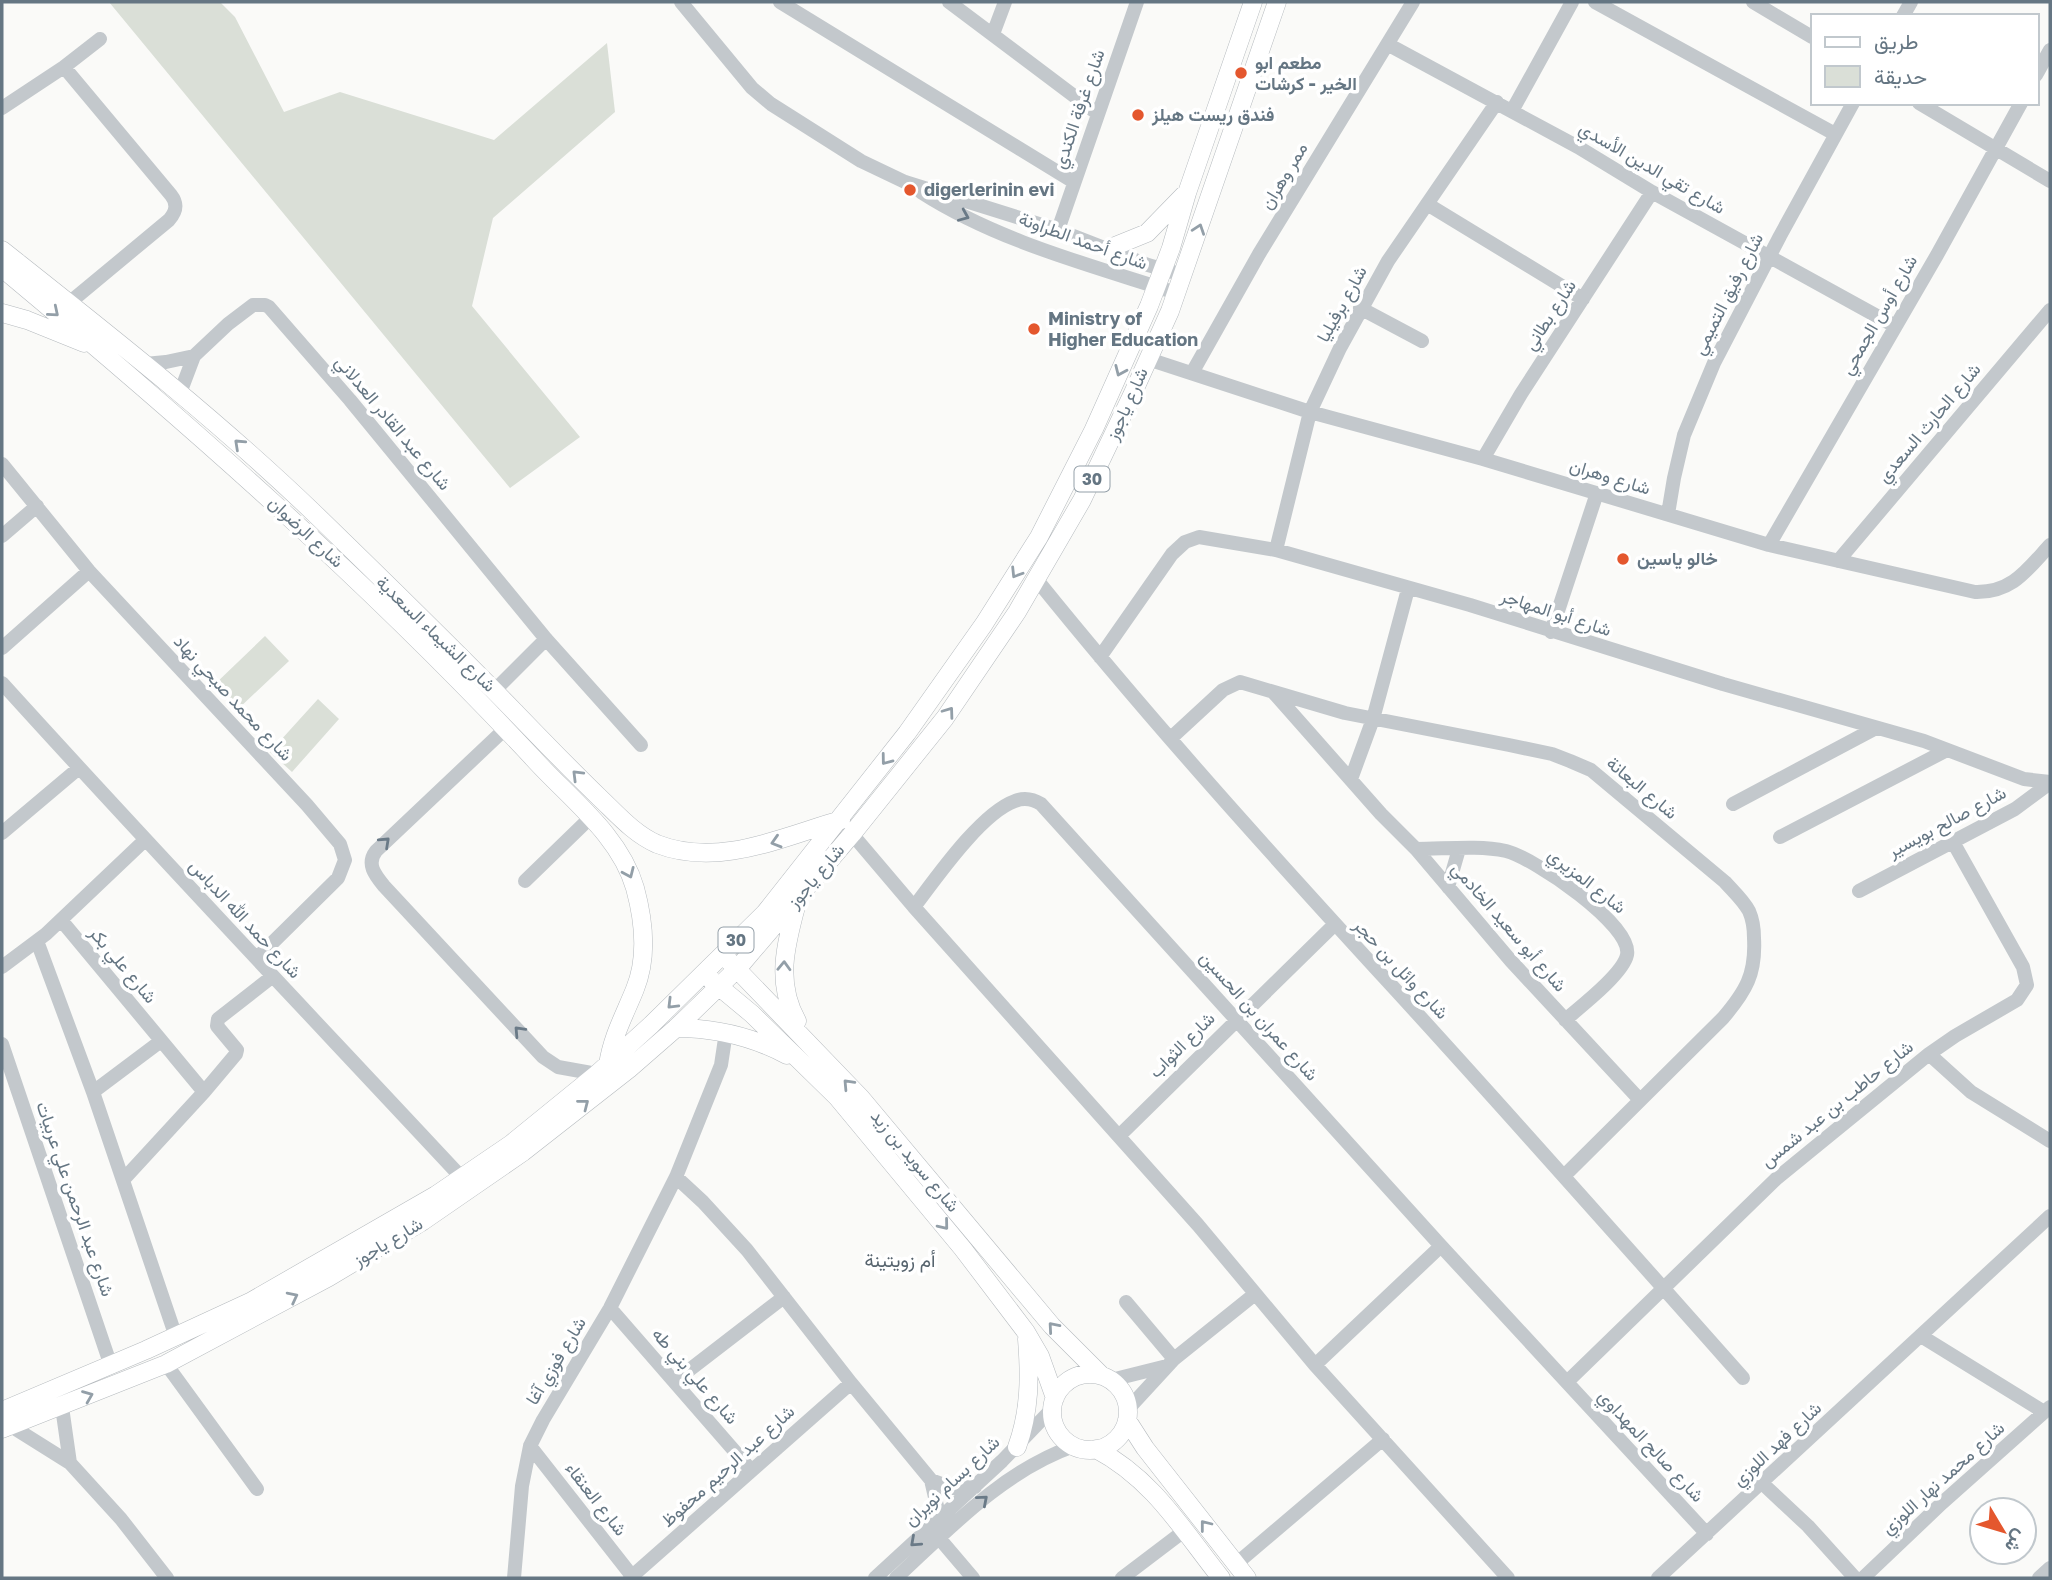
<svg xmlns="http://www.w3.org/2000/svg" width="2052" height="1580" font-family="'Golos Text',Vazirmatn,sans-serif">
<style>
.green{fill:#dadfd7}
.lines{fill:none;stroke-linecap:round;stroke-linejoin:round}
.major-casing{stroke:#b5babe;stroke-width:19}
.minor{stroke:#c3c8cc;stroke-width:14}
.major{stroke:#fff;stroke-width:18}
.oneway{stroke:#6a7a87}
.oneway2{stroke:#939fa8}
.poi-dot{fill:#e4572e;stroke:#fff;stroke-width:2.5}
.labels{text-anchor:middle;stroke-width:7;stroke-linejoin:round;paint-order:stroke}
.shield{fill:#fff;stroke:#939fa8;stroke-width:2}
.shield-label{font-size:16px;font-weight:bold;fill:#657683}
.poi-label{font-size:18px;font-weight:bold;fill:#657683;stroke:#fff;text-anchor:start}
.street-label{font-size:18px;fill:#657683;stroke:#fff}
.neighbourhood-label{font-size:19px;fill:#57646e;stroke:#fff}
</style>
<rect width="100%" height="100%" fill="#fafaf8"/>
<path class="green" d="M 109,2 L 220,2 L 235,17 L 284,112 L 340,92 L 494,140 L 607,43 L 615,112 L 493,218 L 472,306 L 580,437 L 510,488 Z
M 265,636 L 289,661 L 237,710 L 214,685 Z
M 318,699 L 339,719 L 292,772 L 270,752 Z"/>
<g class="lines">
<defs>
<path id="major" d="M 1110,248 L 1147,233 L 1184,195
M 2,250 C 108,334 214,417 312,511 C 380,577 449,644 515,712 C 543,741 570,769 599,797 C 617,814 634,834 657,844 C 719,868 782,837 841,820
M 2,268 C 188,423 368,581 533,758 C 569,798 620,835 635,888 C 644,921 648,957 635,989 C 625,1014 612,1037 608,1065
M 2,313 L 27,320 L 84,343
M 797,903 C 786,944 775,982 797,1021
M 729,961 L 861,1098 L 1052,1326 L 1101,1375
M 711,980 L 752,1014 L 837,1097 L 963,1249 L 1026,1332 L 1040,1356 L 1055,1398
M 676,1028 C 716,1028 751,1036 787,1055
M1052 1412a38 38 0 1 1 76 0a38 38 0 1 1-76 0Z
M 2,1411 L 146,1350 L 250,1302 L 436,1195 L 511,1144 L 597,1074 L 651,1025 L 765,913 L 907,733 L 984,624 L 1039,537 L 1094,429 L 1149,306 L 1171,248 L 1187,193 L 1253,2
M 1127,1420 L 1145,1448 L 1247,1578
M 2,1429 L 166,1364 L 329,1277 L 423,1221 L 523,1152 L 629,1069 L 676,1028 L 738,968 L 852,834 L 945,718 L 1017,612 L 1082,500 L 1133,393 L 1170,311 L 1277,2
M 1017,1447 C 1030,1411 1030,1377 1027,1339
M 1096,1449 C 1153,1479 1182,1529 1221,1578"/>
</defs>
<use href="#major" class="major-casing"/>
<path class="minor" d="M 681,2 L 752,88 L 771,104 L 861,161 L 905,182 L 1058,230 L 1148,265 L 1183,275
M 780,2 L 1074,182
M 949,2 L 1098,114
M 1595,2 L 1835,134
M 1753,2 L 1812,37
M 1903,16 L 1911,2
M 993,34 L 1005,2
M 1389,45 L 1578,147 L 1652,192 L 1895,326
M 64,67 L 171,195 C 178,204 176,212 169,220 L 69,303
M 2036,75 L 2050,50
M 1919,103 L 2050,181
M 2,108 L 64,67 L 100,39
M 1512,111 L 1572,2
M 921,192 C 997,241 1090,265 1176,293
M 1427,204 L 1583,299
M 1058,230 L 1137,2
M 1360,308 L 1422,341
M 1148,359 L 1310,412 L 1483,459 L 1769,545 L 1975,592 C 2012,593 2027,570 2050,545
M 145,364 L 166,362 L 194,356
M 1192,373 L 1259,254 L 1413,2
M 180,393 L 194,356 L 228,324 L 253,305 L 265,305 L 269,307 L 350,400 L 546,639 L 641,745
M 1483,459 L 1521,394 L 1652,192
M 2,464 L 89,571 L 307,805 L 340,844 L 345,860 L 338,878 L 258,957
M 1668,514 L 1674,478 L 1684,435 L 1714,363 L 1780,236 L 1853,103
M 2,536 L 37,506
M 1769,545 L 1937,255 L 2021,103
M 1276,550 L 1310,412 L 1340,348 L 1388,261 L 1497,102
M 1838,561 L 2050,310
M 1037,580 C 1150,720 1271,854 1393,987 C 1511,1116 1627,1247 1743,1378
M 1551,632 L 1597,493
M 2,648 L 89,571
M 1100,657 L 1172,554 L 1185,542 L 1199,537 L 1276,550 L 1470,605 L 1723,684 L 1924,741 L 2024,779 L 2050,782
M 2,683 C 153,850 308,1013 462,1178
M 494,691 L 546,639
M 1274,693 L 1381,814 L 1416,849 L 1511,961 L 1640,1100
M 505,729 L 376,851 C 366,864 375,875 384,886 L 543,1057 L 558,1067 L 597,1074
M 1171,738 L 1223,690 L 1240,682 L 1345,713 L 1509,745 L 1552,754 L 1570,761 L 1591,770 L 1725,882 C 1733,891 1743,900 1749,911 C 1753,920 1754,929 1754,938 C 1756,974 1746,991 1723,1018 L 1564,1176
M 1351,779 L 1373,719 L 1408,589
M 1733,804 L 1876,728
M 2,833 L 79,768
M 852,834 L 914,907 L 1198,1225 L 1315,1365 L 1508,1578
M 1780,837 L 1947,750
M 1416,849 C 1445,849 1478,845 1506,851 C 1534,858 1633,925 1627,955 C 1623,974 1580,1007 1565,1020
M 525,881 L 590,818
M 1448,887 L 1459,849
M 1859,891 L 2015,809 L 2050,783
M 914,907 C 936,878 981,813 1015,801 C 1025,797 1033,799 1041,804 L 1441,1246 L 1707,1534
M 61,920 L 204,1092
M 37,941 L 93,1092 L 176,1337
M 2,967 L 46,934 L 145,840
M 2,1044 L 111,1366
M 1929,1054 L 1971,1092 L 2050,1141
M 93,1092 L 161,1041
M 1120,1135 L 1334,925
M 676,1177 L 703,1202 L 747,1250 L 851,1383 L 931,1480 L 937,1506 L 934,1524
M 123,1180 L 204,1092 L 236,1054 L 237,1050 L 217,1026 L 218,1019 L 273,976
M 1126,1302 L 1174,1359
M 610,1308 L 751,1470
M 1921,1336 L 2044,1412
M 166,1364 L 257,1489
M 1315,1365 L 1441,1246
M 1111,1380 L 1167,1366
M 675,1381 L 784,1297
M 1567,1382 L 1777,1178 L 1929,1054 L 1955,1036 L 2017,1000 L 2027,985 L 2023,967 L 1953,842
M 62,1407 L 70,1463
M 1128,1409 L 1174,1359 L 1255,1294
M 11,1426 L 70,1463 L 121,1519 L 167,1578
M 530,1446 L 632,1576
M 931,1480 L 952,1488 L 975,1487
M 1763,1484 L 1808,1526 L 1855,1578
M 939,1538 L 973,1578
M 1236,1564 L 1383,1439
M 514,1578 L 522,1486 L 530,1446 L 543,1420 L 610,1308 L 676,1177 L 721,1065 L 726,1032
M 630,1578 L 851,1383
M 875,1578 L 1002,1461 L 1052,1409
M 896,1578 C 950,1528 1003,1471 1074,1446
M 1122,1578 L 1184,1531
M 1658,1578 L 2050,1216
M 1863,1578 L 1942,1503 L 2050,1407
M 2039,1578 L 2050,1568"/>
<use href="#major" class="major"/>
</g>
<defs><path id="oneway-chevron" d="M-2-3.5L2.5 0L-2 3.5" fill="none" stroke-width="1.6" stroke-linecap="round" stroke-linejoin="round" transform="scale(1.75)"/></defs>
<g class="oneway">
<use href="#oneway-chevron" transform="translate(964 216) rotate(23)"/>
<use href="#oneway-chevron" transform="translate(385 842) rotate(-43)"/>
<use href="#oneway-chevron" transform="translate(519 1031) rotate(-133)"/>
<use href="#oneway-chevron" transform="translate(983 1500) rotate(-41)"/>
<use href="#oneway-chevron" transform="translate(915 1542) rotate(138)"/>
</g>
<g class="oneway2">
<use href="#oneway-chevron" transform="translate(1199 229) rotate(-71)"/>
<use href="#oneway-chevron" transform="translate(54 312) rotate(40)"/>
<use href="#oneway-chevron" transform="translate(1120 371) rotate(114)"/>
<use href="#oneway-chevron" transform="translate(239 444) rotate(-137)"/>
<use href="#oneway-chevron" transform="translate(1016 573) rotate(122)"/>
<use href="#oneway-chevron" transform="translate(949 712) rotate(-54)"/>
<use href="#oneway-chevron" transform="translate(886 760) rotate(127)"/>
<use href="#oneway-chevron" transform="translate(577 775) rotate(-135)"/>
<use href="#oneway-chevron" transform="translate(776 842) rotate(163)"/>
<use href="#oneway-chevron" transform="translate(629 873) rotate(66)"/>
<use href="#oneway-chevron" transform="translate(784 966) rotate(-88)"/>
<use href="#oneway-chevron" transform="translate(672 1004) rotate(135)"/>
<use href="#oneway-chevron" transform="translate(848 1084) rotate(-133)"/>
<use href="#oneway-chevron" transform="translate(584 1104) rotate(-38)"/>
<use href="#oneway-chevron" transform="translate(944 1225) rotate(51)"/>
<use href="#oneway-chevron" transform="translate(293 1297) rotate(-27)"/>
<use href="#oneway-chevron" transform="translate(1053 1327) rotate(-131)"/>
<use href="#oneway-chevron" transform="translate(88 1396) rotate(-22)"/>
<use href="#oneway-chevron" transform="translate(1205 1525) rotate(-128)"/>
</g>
<g class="poi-dot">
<circle cx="1241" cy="73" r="7"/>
<circle cx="1138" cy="115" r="7"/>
<circle cx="910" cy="190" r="7"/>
<circle cx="1034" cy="329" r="7"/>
<circle cx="1623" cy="559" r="7"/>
</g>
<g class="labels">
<g class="shield">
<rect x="1074.5" y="466.5" width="35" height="25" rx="5"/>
<rect x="718.5" y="927.5" width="35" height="25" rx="5"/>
</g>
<g class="shield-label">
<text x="1092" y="485">30</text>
<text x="736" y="946">30</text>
</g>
<g class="poi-label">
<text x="1255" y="69">مطعم ابو<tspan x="1255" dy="21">الخير - كرشات</tspan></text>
<text x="1152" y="121">فندق ريست هيلز</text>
<text x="924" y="196">diğerlerinin evi</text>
<text x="1048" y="325">Ministry of<tspan x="1048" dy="21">Higher Education</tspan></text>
<text x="1637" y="565">خالو ياسين</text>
</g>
<g class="street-label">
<text transform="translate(1079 109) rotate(-71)" y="6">شارع غرفة الكندي</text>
<text transform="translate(1652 168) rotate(30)" y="6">شارع تقي الدين الأسدي</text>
<text transform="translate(1284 176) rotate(-59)" y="6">ممر وهران</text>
<text transform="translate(1083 241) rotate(20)" y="6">شارع أحمد الطراونة</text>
<text transform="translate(1728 294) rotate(-63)" y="6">شارع رفيق التميمي</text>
<text transform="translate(1342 304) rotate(-61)" y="6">شارع برفيليا</text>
<text transform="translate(1550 315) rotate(-57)" y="6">شارع بطاني</text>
<text transform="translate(1879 315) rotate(-60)" y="6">شارع أوس الجمحي</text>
<text transform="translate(1127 404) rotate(-66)" y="6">شارع ياجوز</text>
<text transform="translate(393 423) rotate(50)" y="6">شارع عبد القادر العدلاني</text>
<text transform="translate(1929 423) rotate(-50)" y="6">شارع الحارث السعدي</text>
<text transform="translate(1610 477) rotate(17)" y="6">شارع وهران</text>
<text transform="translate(306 532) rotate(43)" y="6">شارع الرضوان</text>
<text transform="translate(1556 613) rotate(18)" y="6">شارع أبو المهاجر</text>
<text transform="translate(436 634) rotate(44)" y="6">شارع الشيماء السعدية</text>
<text transform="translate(233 698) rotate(47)" y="6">شارع محمد صبحي نهاد</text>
<text transform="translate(1642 788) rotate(40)" y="6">شارع البعانة</text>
<text transform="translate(1947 822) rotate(-28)" y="6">شارع صالح بويسير</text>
<text transform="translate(816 876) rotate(-50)" y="6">شارع ياجوز</text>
<text transform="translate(1587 881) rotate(38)" y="6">شارع المزيري</text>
<text transform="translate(245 919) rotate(47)" y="6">شارع حمد الله الدباس</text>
<text transform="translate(1509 927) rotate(49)" y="6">شارع أبو سعيد الخادمي</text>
<text transform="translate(123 965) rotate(50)" y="6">شارع علي بكر</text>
<text transform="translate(1401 969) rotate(47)" y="6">شارع وائل بن حجر</text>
<text transform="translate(1259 1016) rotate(48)" y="6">شارع عمران بن الحسين</text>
<text transform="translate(1182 1045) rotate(-45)" y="6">شارع الثواب</text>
<text transform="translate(1837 1104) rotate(-39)" y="6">شارع حاطب بن عبد شمس</text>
<text transform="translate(915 1161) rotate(50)" y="6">شارع سويد بن زيد</text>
<text transform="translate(75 1199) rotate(71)" y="6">شارع عبد الرحمن علي عربيات</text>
<text transform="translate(388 1242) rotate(-31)" y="6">شارع ياجوز</text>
<text transform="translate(556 1361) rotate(-59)" y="6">شارع فوزي آغا</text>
<text transform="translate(695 1376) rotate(49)" y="6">شارع علي بني طه</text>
<text transform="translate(1777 1444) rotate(-43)" y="6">شارع فهد اللوزي</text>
<text transform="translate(1651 1446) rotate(47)" y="6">شارع صالح المهداوي</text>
<text transform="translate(728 1466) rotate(-42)" y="6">شارع عبد الرحيم محفوظ</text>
<text transform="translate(1943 1478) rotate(-42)" y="6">شارع محمد نهار اللوزي</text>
<text transform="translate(952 1481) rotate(-43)" y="6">شارع بسام نويران</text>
<text transform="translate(596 1499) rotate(52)" y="6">شارع العنقاء</text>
</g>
<g class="neighbourhood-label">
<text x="900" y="1267">أم زويتينة</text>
</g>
</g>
<rect width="2052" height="1580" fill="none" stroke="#657683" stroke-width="7"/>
<rect x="1811" y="14" width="228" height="91" fill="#ffffff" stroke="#c1c8cd" stroke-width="2"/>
<rect x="1825" y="37" width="35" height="10" fill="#ffffff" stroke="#c1c8cd" stroke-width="2"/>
<text x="1874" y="49" font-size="21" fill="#657683">طريق</text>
<rect x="1825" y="66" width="35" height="21" fill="#dadfd7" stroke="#c1c8cd" stroke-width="2"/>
<text x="1874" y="84" font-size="21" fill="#657683">حديقة</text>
<g transform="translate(2003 1531) rotate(128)"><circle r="33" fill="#ffffff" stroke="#c1c8cd" stroke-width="2"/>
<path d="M0-5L12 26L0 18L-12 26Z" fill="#e4572e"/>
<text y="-10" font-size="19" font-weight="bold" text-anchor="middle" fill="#657683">ش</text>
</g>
</svg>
